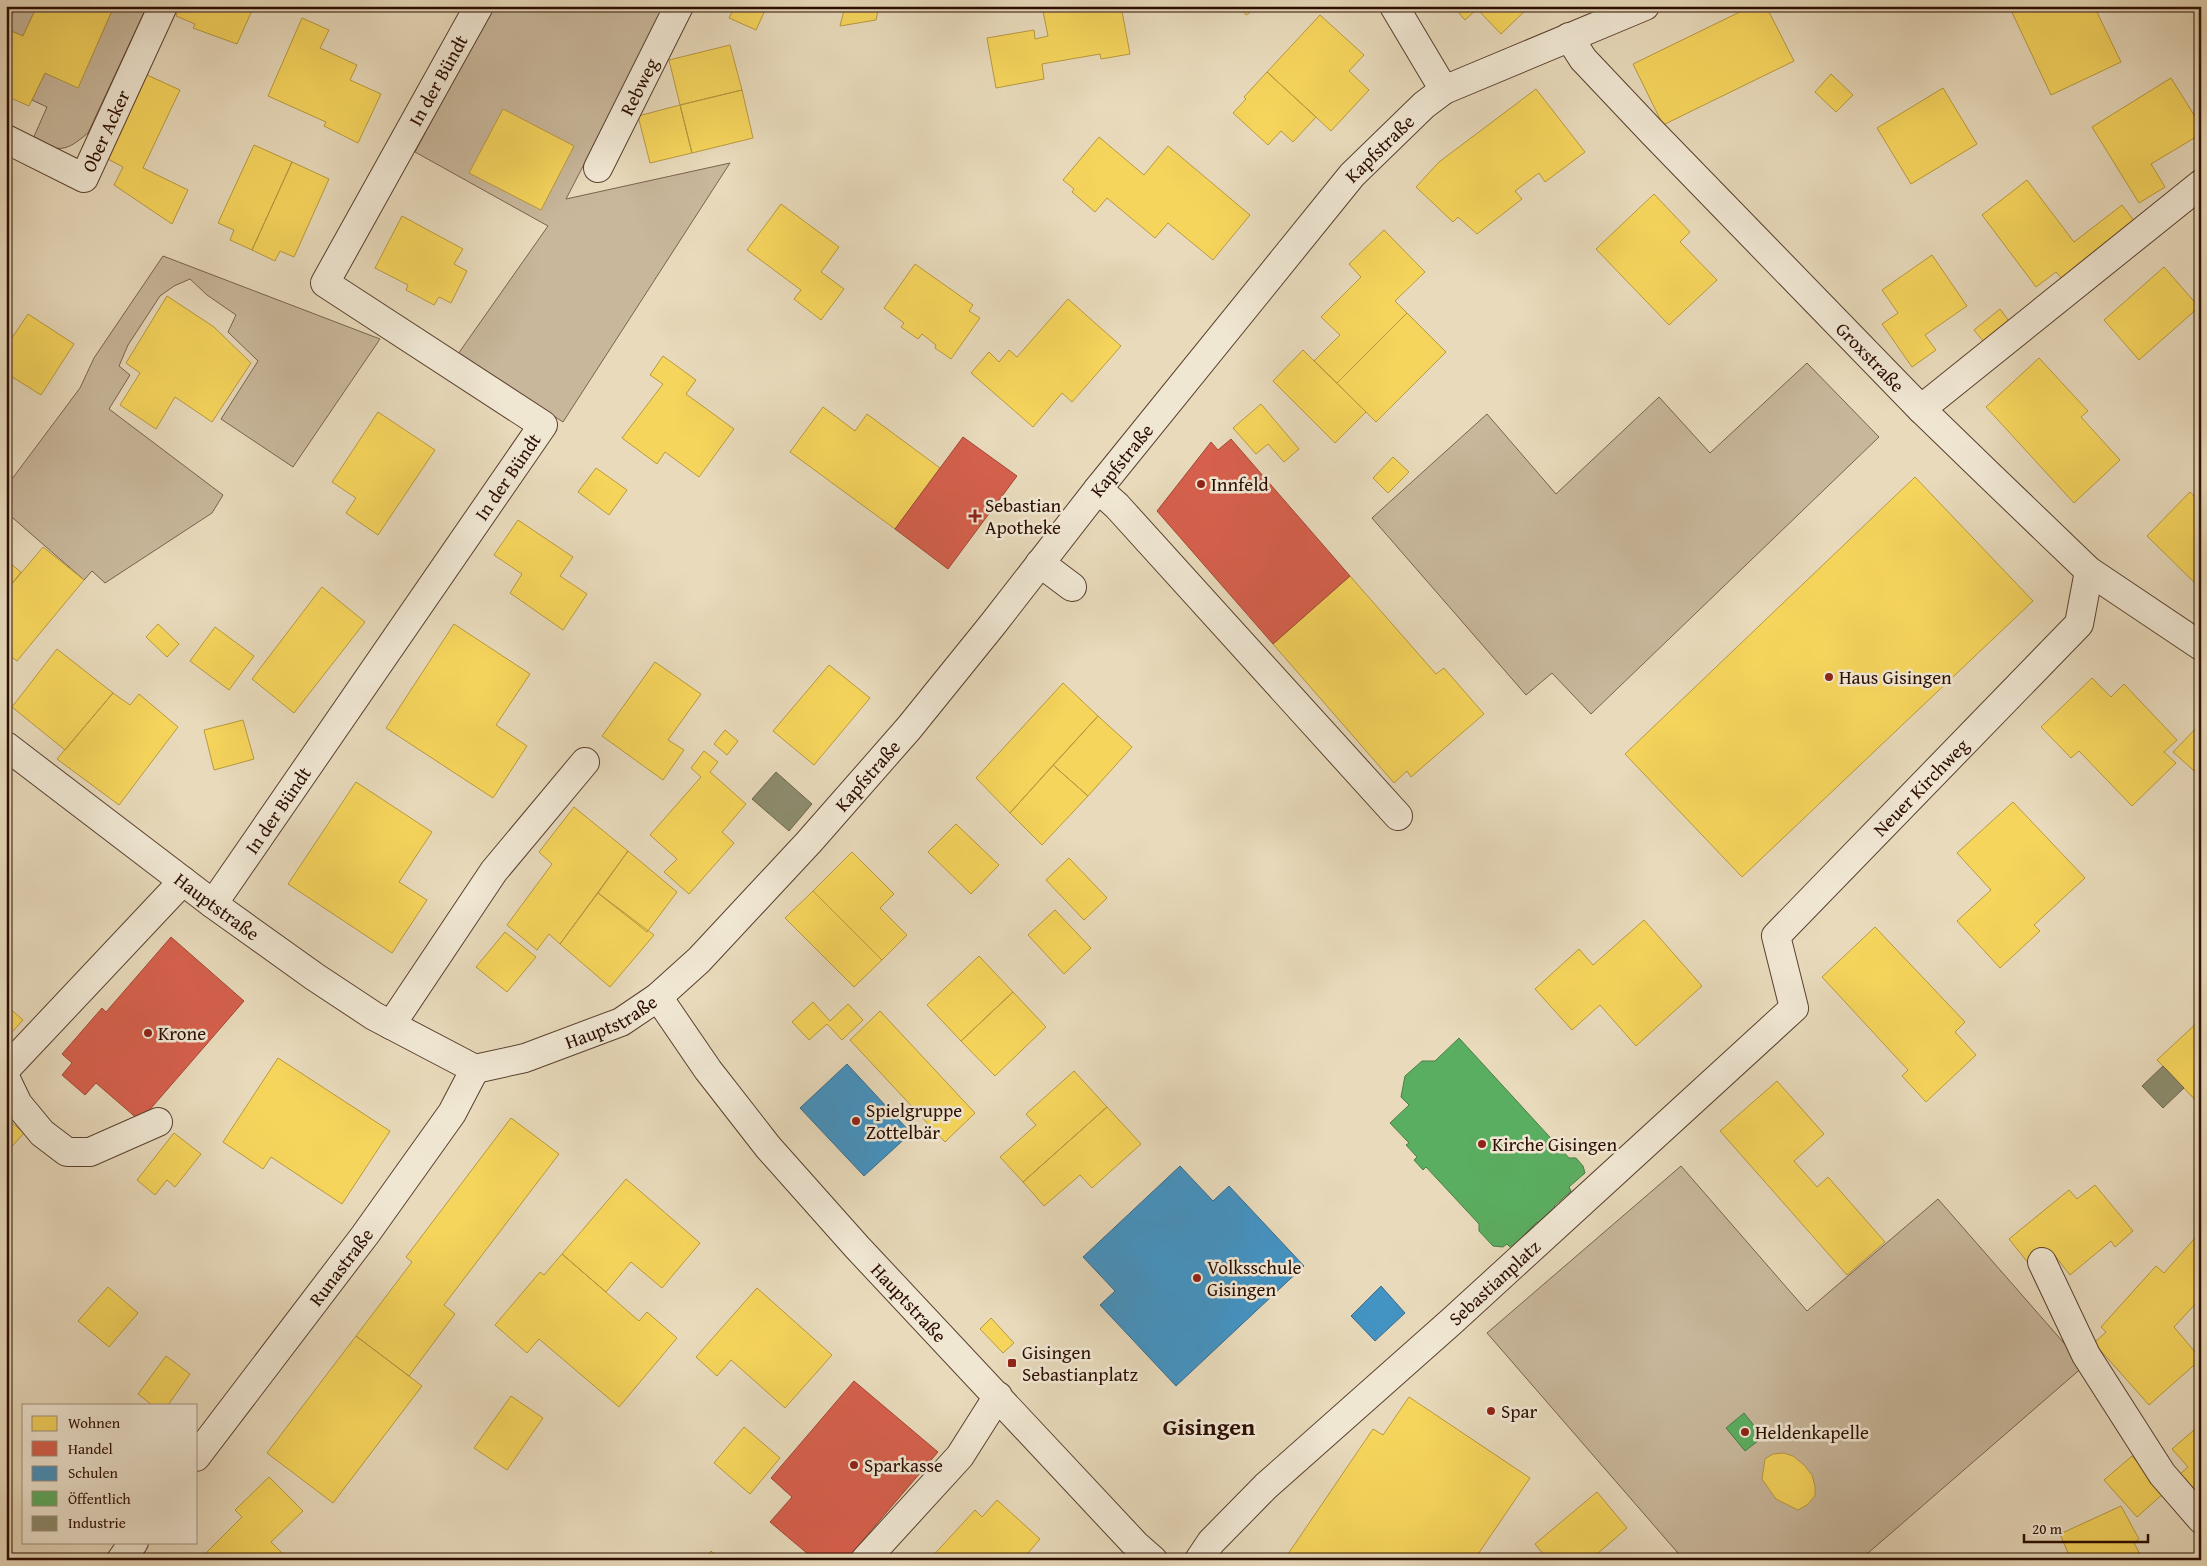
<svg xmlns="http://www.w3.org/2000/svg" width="2207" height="1566" font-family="'Gentium Book Plus',serif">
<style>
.green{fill:#c8b79b;stroke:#7a624e}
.homes{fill:#f6d55c;stroke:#b99940}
.shops{fill:#d6604d;stroke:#a34736}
.schools{fill:#4393c3;stroke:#3c6b88}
.public{fill:#5aae61;stroke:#4c7e44}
.industry{fill:#8c8c6e;stroke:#6f664d}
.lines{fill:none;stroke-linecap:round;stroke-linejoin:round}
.minor-casing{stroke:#5a402f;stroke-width:30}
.minor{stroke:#f0e7d3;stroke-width:28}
.poi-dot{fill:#8f2418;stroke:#f0e7d3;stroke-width:2}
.labels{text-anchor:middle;stroke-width:5;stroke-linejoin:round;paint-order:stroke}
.street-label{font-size:19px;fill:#2b0d00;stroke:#f0e7d3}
.poi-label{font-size:19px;fill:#2b0d00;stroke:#f0e7d3;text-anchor:start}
.district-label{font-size:24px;font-weight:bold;fill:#2b0d00;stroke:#f0e7d3}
</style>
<rect width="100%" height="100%" fill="#e8dabb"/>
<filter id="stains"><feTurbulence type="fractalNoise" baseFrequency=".004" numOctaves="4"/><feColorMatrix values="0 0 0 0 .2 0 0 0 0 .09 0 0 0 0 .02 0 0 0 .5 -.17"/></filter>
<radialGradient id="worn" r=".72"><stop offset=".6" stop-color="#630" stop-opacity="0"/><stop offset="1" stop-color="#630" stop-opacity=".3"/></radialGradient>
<path class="green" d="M 16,6 L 37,6 L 23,36 L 6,29 Z
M 114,6 L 147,6 L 88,133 C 64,153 61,151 32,141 L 47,107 L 32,100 L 45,73 L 78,87 Z
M 493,6 L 666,6 L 566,199 L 730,163 L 563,422 L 458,354 L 548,226 L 415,152 Z
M 163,256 L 380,339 L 293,467 L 221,419 L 258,361 L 228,332 L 236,315 L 207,295 L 190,279 L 174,286 L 160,296 L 128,345 L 119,366 L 130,375 L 109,409 L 223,495 L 212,513 L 105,583 L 92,571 L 84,580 L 6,512 L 6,487 L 80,388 L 94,358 Z
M 1807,363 L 1879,437 L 1591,714 L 1552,673 L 1526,695 L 1372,518 L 1487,414 L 1556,494 L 1659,397 L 1710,453 Z
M 1681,1166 L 1807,1311 L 1938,1199 L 2084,1366 L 1860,1560 L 1684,1560 L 1487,1333 Z"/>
<path class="homes" d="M 37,6 L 114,6 L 78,88 L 45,73 L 29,106 L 6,96 L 6,29 L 23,36 Z
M 180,6 L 254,6 L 237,44 L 193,28 L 195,24 L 176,16 Z
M 735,6 L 767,6 L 756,30 L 729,18 Z
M 845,6 L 879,6 L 876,20 L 840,26 Z
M 1042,6 L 1121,6 L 1130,54 L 1101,59 L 1100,54 L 1042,64 L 1044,79 L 996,88 L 987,38 L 1034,30 L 1035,39 L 1048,36 Z
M 1240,6 L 1260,6 L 1246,15 Z
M 1453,6 L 1530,6 L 1501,34 L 1477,9 L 1465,20 Z
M 1752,6 L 1766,6 L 1794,61 L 1663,125 L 1633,64 Z
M 2009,6 L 2094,6 L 2121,62 L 2051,95 Z
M 1320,15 L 1364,55 L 1349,71 L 1369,90 L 1331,131 L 1267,72 Z
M 302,18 L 329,30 L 320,48 L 357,65 L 350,80 L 381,94 L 358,143 L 324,126 L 326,122 L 268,96 Z
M 730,45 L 742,90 L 680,105 L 669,60 Z
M 1267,72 L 1316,117 L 1293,142 L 1281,131 L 1268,145 L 1233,113 L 1246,99 L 1244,97 Z
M 145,74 L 180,90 L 143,168 L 188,190 L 172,224 L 114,185 L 123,167 L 106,158 Z
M 1831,74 L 1853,95 L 1836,112 L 1815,92 Z
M 2171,78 L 2201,126 L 2201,134 L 2151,164 L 2165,187 L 2139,203 L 2092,127 Z
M 1943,88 L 1977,144 L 1911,184 L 1877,128 Z
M 1536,89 L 1585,152 L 1545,182 L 1539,173 L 1515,191 L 1522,199 L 1477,234 L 1458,217 L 1453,222 L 1416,187 L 1439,162 Z
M 742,90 L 753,138 L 692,153 L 680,105 Z
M 680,105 L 692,153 L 650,163 L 638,116 Z
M 503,109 L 574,146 L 541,210 L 469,173 Z
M 1099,137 L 1144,175 L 1168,146 L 1250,215 L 1213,260 L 1168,223 L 1155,238 L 1107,198 L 1095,212 L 1072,192 L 1074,189 L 1063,180 Z
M 254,145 L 292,162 L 252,250 L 230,240 L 234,230 L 218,223 Z
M 292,162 L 329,179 L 294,257 L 280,251 L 275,261 L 252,250 Z
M 2027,180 L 2074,242 L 2122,205 L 2138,226 L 2065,282 L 2056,272 L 2036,287 L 1982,215 Z
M 1654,194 L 1690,232 L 1680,242 L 1717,280 L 1669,325 L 1596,249 Z
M 781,204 L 839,247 L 821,272 L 844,289 L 821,320 L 794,299 L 801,290 L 747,250 Z
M 402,216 L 463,249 L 454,264 L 467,271 L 451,303 L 439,297 L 434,305 L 406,290 L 408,285 L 375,268 Z
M 1384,230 L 1425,272 L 1395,301 L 1407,313 L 1337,383 L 1314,361 L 1340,335 L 1321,317 L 1361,277 L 1349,264 Z
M 1932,255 L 1967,306 L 1925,335 L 1936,350 L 1912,367 L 1882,324 L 1898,313 L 1882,290 Z
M 915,264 L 973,305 L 969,311 L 980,318 L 951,359 L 935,348 L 936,345 L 922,334 L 918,339 L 901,327 L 904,323 L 884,308 Z
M 2164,267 L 2199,307 L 2139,360 L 2104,320 Z
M 167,296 L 214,327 L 251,363 L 212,422 L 175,397 L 156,429 L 120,405 L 140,373 L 126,363 Z
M 1068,299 L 1121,346 L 1072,402 L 1062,393 L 1033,427 L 971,373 L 989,352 L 999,362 L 1009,350 L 1017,357 Z
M 2000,309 L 2009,321 L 1983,341 L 1974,330 Z
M 1407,313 L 1446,352 L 1376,422 L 1337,383 Z
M 28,314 L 74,344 L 41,395 L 6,373 L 6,347 Z
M 1303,350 L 1366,412 L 1335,443 L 1273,381 Z
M 663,356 L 696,380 L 686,394 L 734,429 L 699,477 L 665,452 L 657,464 L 622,438 L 663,384 L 650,375 Z
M 2039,358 L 2088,411 L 2081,417 L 2120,460 L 2074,503 L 1986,407 Z
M 1261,404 L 1299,449 L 1284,462 L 1268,444 L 1256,454 L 1233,428 Z
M 823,407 L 855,431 L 867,414 L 940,468 L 895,529 L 790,452 Z
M 378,412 L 435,450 L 378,535 L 346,513 L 356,498 L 332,482 Z
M 1393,457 L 1409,472 L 1388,493 L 1373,478 Z
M 596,468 L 627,490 L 609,515 L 578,492 Z
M 1915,477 L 2033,601 L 1742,877 L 1625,754 Z
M 2190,492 L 2201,503 L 2201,589 L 2147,536 Z
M 518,520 L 573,557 L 560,576 L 587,594 L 563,630 L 510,593 L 522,574 L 494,555 Z
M 43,547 L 84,580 L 17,661 L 6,653 L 6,591 Z
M 6,560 L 21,572 L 6,591 Z
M 1350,576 L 1436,674 L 1444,668 L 1484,714 L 1411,777 L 1407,771 L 1394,783 L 1273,644 Z
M 322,587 L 365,622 L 294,713 L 252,679 Z
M 158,624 L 179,644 L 167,657 L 146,637 Z
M 454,624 L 530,674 L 496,725 L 527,746 L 493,798 L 386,728 Z
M 215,627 L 254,656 L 229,690 L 190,661 Z
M 57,649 L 113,693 L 65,750 L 12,707 Z
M 655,662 L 701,694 L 668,740 L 684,750 L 663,780 L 602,736 Z
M 829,665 L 870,698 L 814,765 L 773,731 Z
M 2092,678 L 2111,697 L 2124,684 L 2177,740 L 2164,752 L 2176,763 L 2132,806 L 2079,751 L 2071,758 L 2041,727 Z
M 1063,683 L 1098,716 L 1010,813 L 976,778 Z
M 113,693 L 130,705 L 139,694 L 178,727 L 119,805 L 57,759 Z
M 1098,716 L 1132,747 L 1088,796 L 1053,765 Z
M 243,720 L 254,759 L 214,770 L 204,730 Z
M 2201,723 L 2201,777 L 2173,752 Z
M 725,730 L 738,741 L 727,755 L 714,744 Z
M 704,751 L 718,762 L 710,772 L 746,804 L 722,832 L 734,843 L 689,894 L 664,872 L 677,859 L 650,835 L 701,777 L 691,768 Z
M 1053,765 L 1088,796 L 1042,845 L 1010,813 Z
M 356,782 L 432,832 L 399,882 L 427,900 L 392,953 L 288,884 Z
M 2013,802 L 2085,878 L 2034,925 L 2040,931 L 2000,968 L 1957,921 L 1991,890 L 1957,853 Z
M 574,807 L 628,851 L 560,944 L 549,934 L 537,950 L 507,925 L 552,864 L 539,852 Z
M 956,824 L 999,865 L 971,894 L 928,852 Z
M 628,851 L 677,892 L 647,932 L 598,893 Z
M 852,852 L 894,894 L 880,908 L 907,935 L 882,960 L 813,891 Z
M 1069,858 L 1107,898 L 1084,920 L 1046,880 Z
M 813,891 L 882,960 L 854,987 L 785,918 Z
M 598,893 L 654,935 L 610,987 L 560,944 Z
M 1055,910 L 1091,948 L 1064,974 L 1028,935 Z
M 1644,920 L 1702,986 L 1636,1046 L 1600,1005 L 1572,1030 L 1535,989 L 1579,949 L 1593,965 Z
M 1875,927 L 1965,1022 L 1955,1032 L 1976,1055 L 1926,1102 L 1902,1076 L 1908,1070 L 1822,977 Z
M 505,932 L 536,957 L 507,992 L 476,967 Z
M 979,956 L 1013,992 L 961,1041 L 927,1005 Z
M 1013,992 L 1046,1027 L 995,1076 L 961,1041 Z
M 813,1002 L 830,1021 L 848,1004 L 863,1020 L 842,1040 L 827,1024 L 809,1040 L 792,1022 Z
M 6,1005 L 23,1020 L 6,1039 Z
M 880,1011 L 975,1113 L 945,1142 L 850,1040 Z
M 2200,1020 L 2201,1021 L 2201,1106 L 2157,1060 Z
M 278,1058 L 390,1131 L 342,1204 L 271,1157 L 263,1169 L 223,1142 Z
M 1074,1071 L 1107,1107 L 1023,1182 L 1000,1157 L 1036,1125 L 1026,1114 Z
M 1777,1081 L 1824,1134 L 1794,1161 L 1817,1187 L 1828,1177 L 1885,1242 L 1847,1275 L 1720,1131 Z
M 1107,1107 L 1141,1144 L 1092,1188 L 1080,1175 L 1044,1206 L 1023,1182 Z
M 6,1118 L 24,1133 L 6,1153 Z
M 511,1118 L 559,1154 L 444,1305 L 455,1314 L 409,1376 L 356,1336 L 412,1262 L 406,1257 Z
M 174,1133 L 201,1154 L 175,1187 L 167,1180 L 155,1195 L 137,1180 Z
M 626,1179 L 700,1243 L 662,1288 L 631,1262 L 606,1292 L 562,1254 Z
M 2095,1185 L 2133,1231 L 2115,1247 L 2111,1241 L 2070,1275 L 2053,1253 L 2033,1269 L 2009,1239 L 2069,1190 L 2077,1199 Z
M 2195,1238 L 2201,1244 L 2201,1298 L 2174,1327 L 2201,1359 L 2149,1405 L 2094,1343 L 2106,1332 L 2101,1327 L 2156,1266 L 2164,1273 Z
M 562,1254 L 639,1321 L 647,1312 L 677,1338 L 619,1407 L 539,1339 L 527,1353 L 495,1325 L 540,1272 L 544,1275 Z
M 108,1287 L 138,1313 L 109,1347 L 78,1321 Z
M 757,1288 L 832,1355 L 785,1408 L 731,1360 L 717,1376 L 696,1357 Z
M 991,1318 L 1014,1343 L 1003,1353 L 980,1329 Z
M 356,1336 L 422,1386 L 333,1503 L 267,1453 Z
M 166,1356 L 190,1374 L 168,1405 L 152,1405 L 138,1394 Z
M 511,1396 L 543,1418 L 507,1470 L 474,1448 Z
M 1409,1397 L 1530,1478 L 1474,1560 L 1284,1560 L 1373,1429 L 1383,1435 Z
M 2201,1424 L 2201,1504 L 2177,1477 L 2188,1467 L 2172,1449 Z
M 744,1427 L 780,1458 L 750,1494 L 714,1463 Z
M 1784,1453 L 1793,1456 L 1804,1465 L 1812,1475 L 1815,1486 L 1815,1496 L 1807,1505 L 1798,1510 L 1776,1499 L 1762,1479 L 1765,1459 L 1773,1454 Z
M 2132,1456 L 2164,1493 L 2137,1517 L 2104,1480 Z
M 269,1477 L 303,1511 L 271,1542 L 289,1560 L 199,1560 L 242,1517 L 235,1510 Z
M 1597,1492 L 1627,1528 L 1590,1560 L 1548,1560 L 1535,1544 Z
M 997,1500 L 1040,1539 L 1022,1560 L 929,1560 L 975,1510 L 982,1517 Z
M 2121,1506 L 2139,1539 L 2134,1543 L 2143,1560 L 2071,1560 L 2060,1534 Z
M 711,1551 L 721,1560 L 703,1560 Z"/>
<path class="shops" d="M 963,437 L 1017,476 L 948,569 L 895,529 Z
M 1231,439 L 1350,576 L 1273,644 L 1157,511 L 1211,442 L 1218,450 Z
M 171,937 L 244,1001 L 140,1121 L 96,1083 L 85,1095 L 62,1075 L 72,1063 L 62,1054 L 102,1008 L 106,1012 Z
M 854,1381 L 938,1452 L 846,1560 L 815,1560 L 770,1522 L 792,1497 L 771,1478 Z"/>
<path class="schools" d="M 847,1064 L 911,1133 L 864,1176 L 800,1108 Z
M 1180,1166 L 1213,1201 L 1229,1186 L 1304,1266 L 1176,1386 L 1100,1305 L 1115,1291 L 1083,1257 Z
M 1381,1286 L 1405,1313 L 1375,1341 L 1351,1316 Z"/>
<path class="public" d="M 1459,1038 L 1569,1158 L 1576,1158 L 1583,1166 L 1585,1173 L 1569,1187 L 1571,1191 L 1554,1206 L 1559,1211 L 1542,1227 L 1537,1222 L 1511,1248 L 1507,1244 L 1503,1247 L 1493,1246 L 1479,1231 L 1479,1224 L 1426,1167 L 1423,1170 L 1414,1160 L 1417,1157 L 1406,1145 L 1409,1143 L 1390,1123 L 1409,1105 L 1401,1097 L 1405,1076 L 1422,1061 L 1435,1061 Z
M 1744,1413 L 1763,1437 L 1745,1451 L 1726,1428 Z"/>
<path class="industry" d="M 776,772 L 812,804 L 789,831 L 752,799 Z
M 2163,1066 L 2184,1088 L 2163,1108 L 2142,1086 Z"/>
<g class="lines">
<defs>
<g id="minor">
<path d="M 1394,6 L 1444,90"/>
<path id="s1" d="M 1569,37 L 1583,59 L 1652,132 L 1921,409 L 1986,472 L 2089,571 L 2201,646"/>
<path id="s2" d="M 6,139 L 84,178 L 163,6"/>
<path id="s3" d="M 598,168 L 679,6"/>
<path d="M 1921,409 L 2201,184"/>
<path d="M 1098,489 L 1117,506 L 1398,816"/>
<path d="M 1040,563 L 1072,587"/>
<path id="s4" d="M 6,746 L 213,904 L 315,977 L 374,1016 L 475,1069 L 525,1058 L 621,1022 L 658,997 L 699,960 L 809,842 L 909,728 L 993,624 L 1098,489 L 1352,175 L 1424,105 L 1444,90 L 1645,6"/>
<path id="s5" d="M 213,904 L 543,425 L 325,283 L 479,6"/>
<path id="s6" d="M 658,997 L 708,1070 L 768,1147 L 857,1247 L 1136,1545 L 1153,1560"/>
<path d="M 391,1025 L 494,871 L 585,762"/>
<path d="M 6,1069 L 183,881"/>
<path d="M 6,1079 L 18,1104 L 42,1133 L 67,1152 L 90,1152 L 158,1122"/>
<path d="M 2042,1262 L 2086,1355 L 2162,1474 L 2201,1519"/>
<path id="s7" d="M 196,1457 L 365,1235 L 452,1113 L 475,1069"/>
<path d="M 121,1560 L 134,1542"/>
<path d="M 865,1560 L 960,1456 L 998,1396"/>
<path id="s8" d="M 1199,1560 L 1211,1542 L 1266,1486 L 1452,1321 L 1794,1008 L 1776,936 L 2079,624 L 2089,571"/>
</g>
</defs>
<use href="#minor" class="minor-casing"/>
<use href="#minor" class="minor"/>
</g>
<g class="poi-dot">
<circle cx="1201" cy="484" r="5"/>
<path d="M972.5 508.5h5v5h5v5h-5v5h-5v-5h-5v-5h5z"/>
<circle cx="1829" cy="677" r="5"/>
<circle cx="148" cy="1033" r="5"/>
<circle cx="856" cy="1121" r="5"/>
<circle cx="1482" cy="1144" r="5"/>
<circle cx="1197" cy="1278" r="5"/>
<rect x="1007" y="1358" width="10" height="10" rx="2.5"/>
<circle cx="1491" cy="1411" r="5"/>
<circle cx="1745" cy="1432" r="5"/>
<circle cx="854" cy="1465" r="5"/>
</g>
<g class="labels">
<g class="street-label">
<text dy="7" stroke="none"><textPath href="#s5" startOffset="1074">In der Bündt</textPath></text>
<text dy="7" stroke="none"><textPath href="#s3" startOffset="91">Rebweg</textPath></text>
<text dy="7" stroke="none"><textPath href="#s2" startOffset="139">Ober Acker</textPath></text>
<text dy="7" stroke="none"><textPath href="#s4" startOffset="1884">Kapfstraße</textPath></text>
<text dy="7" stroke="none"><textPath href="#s1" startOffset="440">Groxstraße</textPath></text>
<text dy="7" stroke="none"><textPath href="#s4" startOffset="1479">Kapfstraße</textPath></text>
<text dy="7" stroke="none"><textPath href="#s5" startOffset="519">In der Bündt</textPath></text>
<text dy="7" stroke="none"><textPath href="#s4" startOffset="1074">Kapfstraße</textPath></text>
<text dy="7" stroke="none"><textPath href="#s8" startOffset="1094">Neuer Kirchweg</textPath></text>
<text dy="7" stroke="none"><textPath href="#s5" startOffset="114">In der Bündt</textPath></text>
<text dy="7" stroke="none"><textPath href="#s4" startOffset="265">Hauptstraße</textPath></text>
<text dy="7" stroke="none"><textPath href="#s4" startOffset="715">Hauptstraße</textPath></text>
<text dy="7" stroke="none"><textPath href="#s7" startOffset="239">Runastraße</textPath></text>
<text dy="7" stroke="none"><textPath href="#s8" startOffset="406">Sebastianplatz</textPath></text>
<text dy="7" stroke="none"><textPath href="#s6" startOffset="396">Hauptstraße</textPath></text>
</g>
<g class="poi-label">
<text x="1211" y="491">Innfeld</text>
<text x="985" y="512">Sebastian<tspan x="985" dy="22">Apotheke</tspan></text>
<text x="1839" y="684">Haus Gisingen</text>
<text x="158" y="1040">Krone</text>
<text x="866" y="1117">Spielgruppe<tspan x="866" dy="22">Zottelbär</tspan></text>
<text x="1492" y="1151">Kirche Gisingen</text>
<text x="1207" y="1274">Volksschule<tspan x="1207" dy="22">Gisingen</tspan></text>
<text x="1022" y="1359">Gisingen<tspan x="1022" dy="22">Sebastianplatz</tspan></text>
<text x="1501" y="1418">Spar</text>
<text x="1755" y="1439">Heldenkapelle</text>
<text x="864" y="1472">Sparkasse</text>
</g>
<g class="district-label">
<text x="1209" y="1435">Gisingen</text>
</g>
</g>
<rect width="2207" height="1566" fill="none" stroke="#e8dabb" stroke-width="25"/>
<rect x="8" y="8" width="2192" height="1551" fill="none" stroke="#2b0d00" stroke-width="2.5"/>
<rect x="12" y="12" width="2182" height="1541" fill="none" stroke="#2b0d00"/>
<rect x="22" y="1404" width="175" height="140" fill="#f0e7d3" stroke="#a1907f"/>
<rect x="32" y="1416" width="25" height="15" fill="#f6d55c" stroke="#a1907f"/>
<text x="68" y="1428" font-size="15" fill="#2b0d00">Wohnen</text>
<rect x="32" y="1441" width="25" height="15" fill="#d6604d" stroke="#a1907f"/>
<text x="68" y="1454" font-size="15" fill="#2b0d00">Handel</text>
<rect x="32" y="1466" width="25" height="15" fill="#4393c3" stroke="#a1907f"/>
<text x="68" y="1478" font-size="15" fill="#2b0d00">Schulen</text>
<rect x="32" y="1491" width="25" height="15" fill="#5aae61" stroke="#a1907f"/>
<text x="68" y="1504" font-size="15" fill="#2b0d00">Öffentlich</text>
<rect x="32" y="1516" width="25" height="15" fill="#8c8c6e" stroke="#a1907f"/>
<text x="68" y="1528" font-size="15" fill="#2b0d00">Industrie</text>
<path d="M2024 1534v8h124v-8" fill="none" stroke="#2b0d00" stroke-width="2.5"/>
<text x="2032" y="1534" font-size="15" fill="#2b0d00" stroke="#f0e7d3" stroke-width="4" paint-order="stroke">20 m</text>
<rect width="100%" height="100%" filter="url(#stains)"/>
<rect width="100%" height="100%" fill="url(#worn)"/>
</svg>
